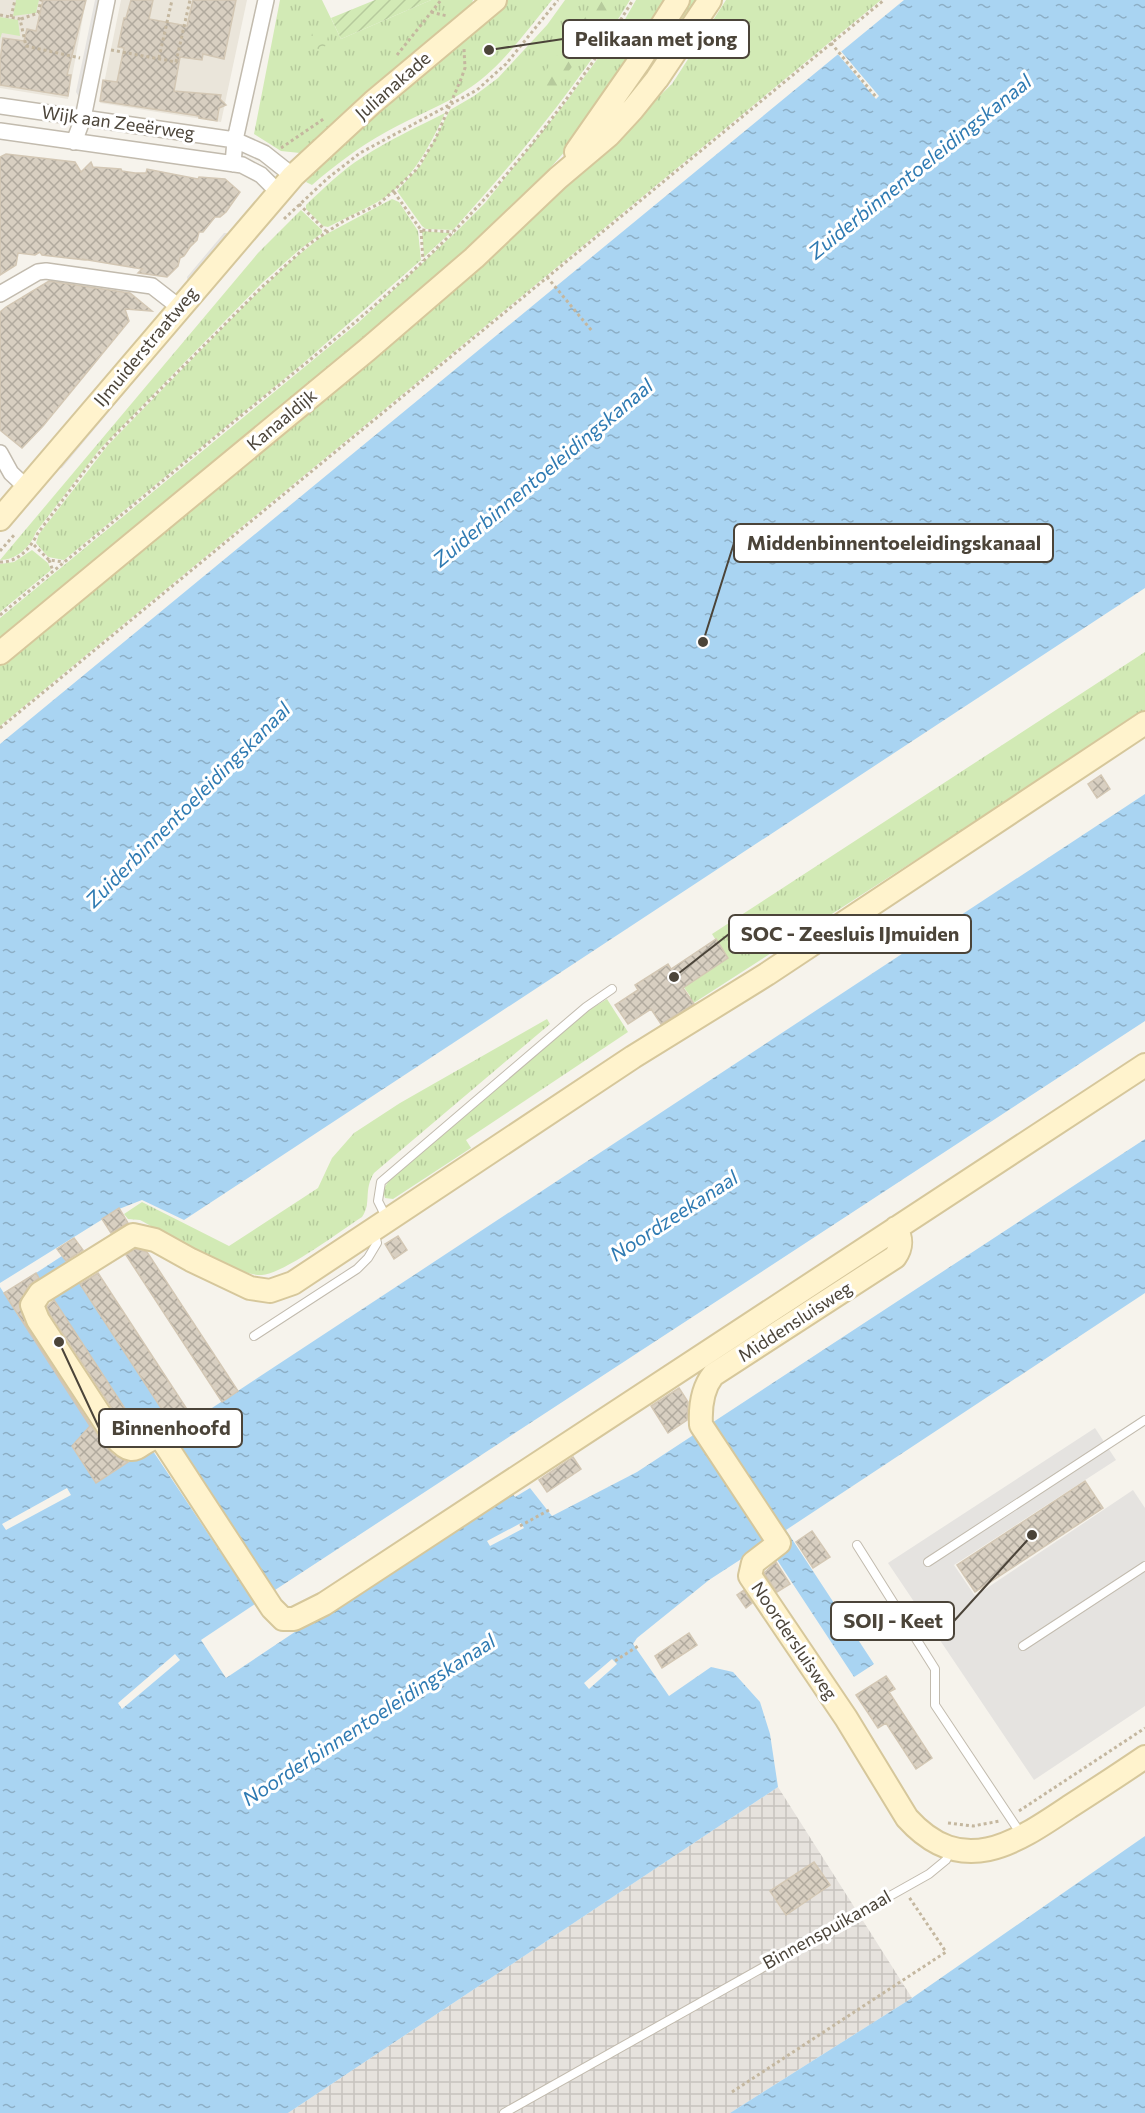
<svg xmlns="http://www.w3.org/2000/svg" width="1145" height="2113" font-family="Commissioner,sans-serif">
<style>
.residential{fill:#eae5da}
.industrial{fill:url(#industrial-grid)}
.grass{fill:url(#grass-tufts)}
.forest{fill:url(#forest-firs)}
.park{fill:url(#park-crowns)}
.garden{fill:url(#garden-furrows)}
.parking{fill:#e5e3e0}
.water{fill:url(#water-ripples);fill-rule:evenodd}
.pier{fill:#f6f3ec}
.building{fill:url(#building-cross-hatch);stroke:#d3c7b4;stroke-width:1.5}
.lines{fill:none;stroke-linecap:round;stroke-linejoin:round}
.lane-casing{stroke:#c2bbae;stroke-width:10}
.street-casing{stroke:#c2bbae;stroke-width:18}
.secondary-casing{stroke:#d6c79b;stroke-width:26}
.path{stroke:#c4b79f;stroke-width:3;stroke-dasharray:3 3;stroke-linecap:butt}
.lane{stroke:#fff;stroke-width:8}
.street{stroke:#fff;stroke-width:15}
.secondary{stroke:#fff3cd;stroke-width:22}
.labels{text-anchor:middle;stroke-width:6;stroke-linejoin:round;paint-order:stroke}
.street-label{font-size:18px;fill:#4b4439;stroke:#fff}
.water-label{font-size:20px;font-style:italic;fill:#2e7ab2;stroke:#fff}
.leader{fill:none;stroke:#4b4439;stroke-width:2}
.callout-dot{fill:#4b4439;stroke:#fff;stroke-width:2}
.callout{fill:#fff;stroke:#4b4439;stroke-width:2}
.callout-label{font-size:20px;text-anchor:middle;font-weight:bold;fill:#4b4439}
</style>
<defs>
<pattern id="industrial-grid" width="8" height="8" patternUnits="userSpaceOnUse" patternTransform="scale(1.5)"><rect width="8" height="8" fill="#e6e2dd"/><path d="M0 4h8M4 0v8" fill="none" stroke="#c7c3be"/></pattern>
<pattern id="grass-tufts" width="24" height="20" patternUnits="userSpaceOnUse" patternTransform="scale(1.5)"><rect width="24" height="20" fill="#d2eab5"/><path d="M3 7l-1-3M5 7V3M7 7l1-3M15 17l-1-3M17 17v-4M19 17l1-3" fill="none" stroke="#b6ca9c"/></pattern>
<pattern id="forest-firs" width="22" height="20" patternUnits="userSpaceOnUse" patternTransform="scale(1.5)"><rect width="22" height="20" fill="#d2eab5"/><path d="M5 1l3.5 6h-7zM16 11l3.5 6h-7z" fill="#b6ca9c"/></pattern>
<pattern id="park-crowns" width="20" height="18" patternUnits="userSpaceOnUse" patternTransform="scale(1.5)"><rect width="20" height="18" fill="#d2eab5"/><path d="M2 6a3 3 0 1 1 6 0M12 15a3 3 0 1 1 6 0" fill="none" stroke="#b6ca9c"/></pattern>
<pattern id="garden-furrows" width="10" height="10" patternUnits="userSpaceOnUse" patternTransform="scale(1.5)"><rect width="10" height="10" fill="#d2eab5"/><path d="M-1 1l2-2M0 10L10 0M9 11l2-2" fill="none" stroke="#b6ca9c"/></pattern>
<pattern id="water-ripples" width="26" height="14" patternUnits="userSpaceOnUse" patternTransform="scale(1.5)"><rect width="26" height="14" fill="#a9d4f2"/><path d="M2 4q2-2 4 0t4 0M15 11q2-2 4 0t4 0" fill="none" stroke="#8caec5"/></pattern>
<pattern id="building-cross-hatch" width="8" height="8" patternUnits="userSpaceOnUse" patternTransform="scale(1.5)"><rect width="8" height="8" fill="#d8cfc1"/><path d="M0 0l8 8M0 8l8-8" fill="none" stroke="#b1aa9e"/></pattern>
</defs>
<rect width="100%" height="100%" fill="#f6f3ec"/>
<path class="residential" d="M 0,0 L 86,0 L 68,99 L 0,88 Z
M 121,0 L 247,0 L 221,122 L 100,103 Z"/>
<path class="industrial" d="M 778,1787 L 912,1998 L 730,2113 L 288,2113 Z"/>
<path class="grass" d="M 16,0 L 39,0 L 36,13 L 13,16 Z
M 280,0 L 322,0 L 341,39 L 431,0 L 473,0 L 471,6 L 461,16 L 300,153 L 281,151 L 254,134 Z
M 503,0 L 552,0 C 527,30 503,65 471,87 C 445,105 414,116 386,132 C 359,147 335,165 312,185 L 306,182 L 339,145 Z
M 565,0 L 630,0 C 580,83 518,158 453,230 L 426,229 L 422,226 L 397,191 L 421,165 L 450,110 L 474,96 L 498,78 L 547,25 Z
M 636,0 L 671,0 C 646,38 622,78 595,114 C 541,186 473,246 406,305 L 0,641 L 0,618 L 358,323 L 457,231 L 485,203 L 566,102 L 620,28 Z
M 685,0 L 702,0 L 633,97 L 616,105 Z
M 726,0 L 881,0 L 0,726 L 0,666 L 494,254 L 672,84 Z
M 0,17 L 18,20 L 20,36 L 2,33 L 0,39 Z
M 445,113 C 429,148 410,185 374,204 C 359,212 343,219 328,227 L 323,226 L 306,209 L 306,205 C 324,188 342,170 363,157 C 389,140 417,127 445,113 Z
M 392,199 L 399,202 L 418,231 L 421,260 L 301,365 L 64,560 L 48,557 L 36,543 L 39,534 L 108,445 L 247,303 L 290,262 L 321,237 Z
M 301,210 L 322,230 L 322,233 L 299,250 L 262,283 L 99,450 L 36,532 C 30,547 17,560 0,560 L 258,253 Z
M 422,231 L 450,233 L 424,257 Z
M 32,550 L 48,563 L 51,570 L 0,612 L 0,564 L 14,562 Z
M 1145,652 L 1145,712 L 686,1008 L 682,1002 L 690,996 L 683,986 L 727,958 L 712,934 Z
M 607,999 L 628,1032 L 466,1140 L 471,1148 L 393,1199 L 385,1198 L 383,1190 L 390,1179 L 589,1010 Z
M 547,1019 L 550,1024 L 374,1173 C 363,1191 372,1203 362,1217 C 342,1230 283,1274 262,1275 C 237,1277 165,1233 140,1220 L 128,1219 L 124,1214 L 142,1202 L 229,1246 L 318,1188 L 332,1158 L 354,1133 L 400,1103 Z"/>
<path class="forest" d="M 598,0 L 619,0 L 599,30 L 549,98 L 536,84 Z"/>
<path class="park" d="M 313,29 L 329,33 L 324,50 L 309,47 Z"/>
<path class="garden" d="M 375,0 L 431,0 L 341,39 L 331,18 Z"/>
<path class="parking" d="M 95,0 L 99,0 L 79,97 L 76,92 Z
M 224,233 L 231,233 L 188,284 L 187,277 Z
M 162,340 L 162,348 L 62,468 L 54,470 Z
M 1095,1428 L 1116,1460 L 954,1565 L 975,1596 L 1133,1490 L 1145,1508 L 1145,1706 L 1034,1780 L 888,1563 Z"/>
<path class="water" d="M 904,0 L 1145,0 L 1145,588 L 184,1220 L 142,1200 L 119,1209 L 0,1283 L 0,744 Z
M 1145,794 L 1145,1021 L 275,1590 L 173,1434 L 151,1448 L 255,1604 L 201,1640 L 226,1678 L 509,1489 L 515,1497 L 530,1488 L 552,1516 L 637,1472 L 1145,1139 L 1145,1293 L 786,1530 L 874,1664 L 854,1677 L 766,1543 L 709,1580 L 637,1638 L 633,1644 L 669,1696 L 711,1667 L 733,1672 L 760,1702 L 770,1734 L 778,1787 L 288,2113 L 0,2113 L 0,1287 L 90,1426 L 72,1446 L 96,1483 L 150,1448 L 36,1273 L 62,1256 L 177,1431 ZM 67,1488 L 71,1495 L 6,1530 L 2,1524 ZM 521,1523 L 524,1528 L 490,1546 L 487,1541 ZM 175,1654 L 180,1660 L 122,1709 L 118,1703 ZM 612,1659 L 617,1664 L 589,1689 L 584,1683 Z
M 1145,1836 L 1145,2113 L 730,2113 L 912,1998 Z"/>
<path class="pier" d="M 840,50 L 879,96 L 876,99 L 836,52 Z"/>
<path class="building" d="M 43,0 L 86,0 L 67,75 L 71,75 L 68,96 L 0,85 L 0,61 L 3,38 L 24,41 L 27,29 L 36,31 Z
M 131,0 L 153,0 L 149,19 L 187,26 L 193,0 L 236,0 L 224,59 L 203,54 L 202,60 L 180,57 L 174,91 L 221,95 L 220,99 L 226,105 L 219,108 L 217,121 L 199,118 L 199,116 L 100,101 L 103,80 L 117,82 L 124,48 L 118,47 L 124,18 L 126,18 Z
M 6,154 L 75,162 L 81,172 L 91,162 L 93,167 L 121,169 L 122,171 L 135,173 L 146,173 L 147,169 L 198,179 L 199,177 L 225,179 L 240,192 L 226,212 L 220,217 L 215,217 L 203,232 L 199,232 L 197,240 L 190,247 L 184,256 L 180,258 L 178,266 L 167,277 L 138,273 L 142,269 L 82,259 L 85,260 L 42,255 L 40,252 L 35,255 L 18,253 L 16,265 L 0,275 L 0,157 Z
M 49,281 L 130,293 L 152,311 L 125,309 L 129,321 L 43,426 L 22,448 L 0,430 L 0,312 L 6,307 Z
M 1101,775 L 1110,789 L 1097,798 L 1088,784 Z
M 716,939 L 728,958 L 683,988 L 694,1004 L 661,1024 L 651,1009 L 628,1024 L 615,1005 L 638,990 L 635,985 L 668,964 L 671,969 Z
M 119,1208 L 128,1223 L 111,1233 L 102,1219 Z
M 398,1236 L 407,1250 L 394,1259 L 385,1244 Z
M 74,1238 L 83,1250 L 66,1261 L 57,1249 Z
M 135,1249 L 147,1252 L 238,1391 L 222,1402 L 126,1255 Z
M 36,1273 L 39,1278 L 29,1285 L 19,1303 L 26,1325 L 103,1444 L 114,1455 L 128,1462 L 96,1483 L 72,1446 L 90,1426 L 4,1293 Z
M 98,1273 L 194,1420 L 176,1431 L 80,1284 Z
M 54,1300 L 139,1430 L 132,1435 L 125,1428 L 50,1314 L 47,1307 Z
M 679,1388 L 688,1402 L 687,1420 L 668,1433 L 651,1406 Z
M 573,1457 L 581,1469 L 547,1492 L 539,1480 Z
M 1085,1481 L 1103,1508 L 975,1592 L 957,1565 Z
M 812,1531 L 830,1557 L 813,1568 L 796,1542 Z
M 776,1562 L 790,1584 L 777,1592 L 764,1573 Z
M 744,1590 L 752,1603 L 746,1608 L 737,1595 Z
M 689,1633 L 697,1645 L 662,1668 L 655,1656 Z
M 886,1676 L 895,1689 L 889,1692 L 932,1758 L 916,1769 L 886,1723 L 878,1728 L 856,1695 Z
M 814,1862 L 830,1885 L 786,1915 L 770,1891 Z"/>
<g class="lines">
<defs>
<path id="lane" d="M 387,1219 L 378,1201 L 381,1182 L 586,1007 L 612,989
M 254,1336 L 357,1269 L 368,1258 L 377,1243 L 374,1231
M 857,1545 L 935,1669 L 935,1705 L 1021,1834
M 928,1562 L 1145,1420
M 1023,1646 L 1145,1566
M 504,2113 L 929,1874 L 946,1860 L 951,1850"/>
<path id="street" d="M 0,106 L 235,140 L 264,153 L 293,176
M 0,131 L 242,165 L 261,175 L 278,192
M 74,142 L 83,118 L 107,0
M 233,164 L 235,140 L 266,0
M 0,294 L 38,272 L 46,271 L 152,286 L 179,307
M 0,453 L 11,473 L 27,488"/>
<path id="secondary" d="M 576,152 L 638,63 L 678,0
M 0,519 L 293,176 L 373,102 L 495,0
M 0,653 L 367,350 L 474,258 L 558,178 L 609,135 L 633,109 L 657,79 L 710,0
M 1145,723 L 767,974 L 633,1057 L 293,1283 L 270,1291 L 250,1288 L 191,1260 L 155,1240 L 133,1235 L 40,1293 L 32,1305 L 38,1320 L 114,1436 C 137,1463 137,1440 159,1437 L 163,1441 L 272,1608 L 283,1619 L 294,1619 L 324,1604 L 1145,1065
M 896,1228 C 902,1239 902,1247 895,1257 L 713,1375 C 702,1389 700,1407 701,1425 L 779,1543 L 753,1563 L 750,1576 L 846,1718 L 907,1818 C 962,1879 1014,1844 1069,1807 C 1094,1791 1120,1774 1145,1757"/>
</defs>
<use href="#lane" class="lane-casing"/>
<use href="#street" class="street-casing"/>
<use href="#secondary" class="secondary-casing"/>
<path class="path" d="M 431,12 L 447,16
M 0,15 L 20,19 L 26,46 L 80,58
M 11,17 L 15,0
M 21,19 L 38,13 L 41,0
M 831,43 L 876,97
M 111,50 L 176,62 L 190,0
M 397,55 L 441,0
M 159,58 L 172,0
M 281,148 L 325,118
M 394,192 L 421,230 L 453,232
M 299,204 L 326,231
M 284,219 L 328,178 L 360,153 L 477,90 L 506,64 L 558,0
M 421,230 L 423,261
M 547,277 L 592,331
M 34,545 L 49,560 L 64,562
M 0,551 L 15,534
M 49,560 L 53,571
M 0,562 C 18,563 31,547 38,533 L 89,465 L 112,438 L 261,288 L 309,244 L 345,220 L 379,204 L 416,170 L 435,140 L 461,79 L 465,68 L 464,49
M 0,615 C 79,550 158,485 237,419 C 311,359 386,300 453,232 C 521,164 582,83 633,0
M 0,728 L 884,0
M 520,1526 L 549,1510
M 615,1661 L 638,1646
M 1019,1811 L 1145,1728
M 948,1823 L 973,1826 L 1000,1821
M 732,2092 L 946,1952 L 909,1897"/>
<use href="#lane" class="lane"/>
<use href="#street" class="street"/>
<use href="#secondary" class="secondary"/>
</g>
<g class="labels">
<g class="street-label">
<text transform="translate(393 86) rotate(-41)" y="6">Julianakade</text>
<text transform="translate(118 123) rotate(8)" y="6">Wijk aan Zeeërweg</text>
<text transform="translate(146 347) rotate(-50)" y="6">IJmuiderstraatweg</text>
<text transform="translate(282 420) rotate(-40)" y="6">Kanaaldijk</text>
<text transform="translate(795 1322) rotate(-33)" y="6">Middensluisweg</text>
<text transform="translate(794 1641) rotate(56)" y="6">Noordersluisweg</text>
<text transform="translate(827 1930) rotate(-29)" y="6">Binnenspuikanaal</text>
</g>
<g class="water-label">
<text transform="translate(920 167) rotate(-39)" y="7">Zuiderbinnentoeleidingskanaal</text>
<text transform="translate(543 473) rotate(-40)" y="7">Zuiderbinnentoeleidingskanaal</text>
<text transform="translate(188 805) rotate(-45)" y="7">Zuiderbinnentoeleidingskanaal</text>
<text transform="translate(674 1216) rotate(-33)" y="7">Noordzeekanaal</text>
<text transform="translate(369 1720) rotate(-33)" y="7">Noorderbinnentoeleidingskanaal</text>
</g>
</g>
<path class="leader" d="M489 50L563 39M703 642L734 543M674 977L729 934M59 1342L99 1428M1032 1535L954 1621"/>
<g class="callout-dot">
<circle cx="489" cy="50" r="6"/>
<circle cx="703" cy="642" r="6"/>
<circle cx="674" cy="977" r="6"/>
<circle cx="59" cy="1342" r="6"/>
<circle cx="1032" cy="1535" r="6"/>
</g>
<g class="callout">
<rect x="563" y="20" width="186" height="38" rx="6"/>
<rect x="734" y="524" width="319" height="38" rx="6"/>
<rect x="729" y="915" width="242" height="38" rx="6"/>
<rect x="99" y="1409" width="143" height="38" rx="6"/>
<rect x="831" y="1602" width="123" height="38" rx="6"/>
</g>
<g class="callout-label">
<text x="656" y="46">Pelikaan met jong</text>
<text x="894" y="550">Middenbinnentoeleidingskanaal</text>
<text x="850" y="941">SOC - Zeesluis IJmuiden</text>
<text x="171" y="1435">Binnenhoofd</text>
<text x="893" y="1628">SOIJ - Keet</text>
</g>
</svg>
